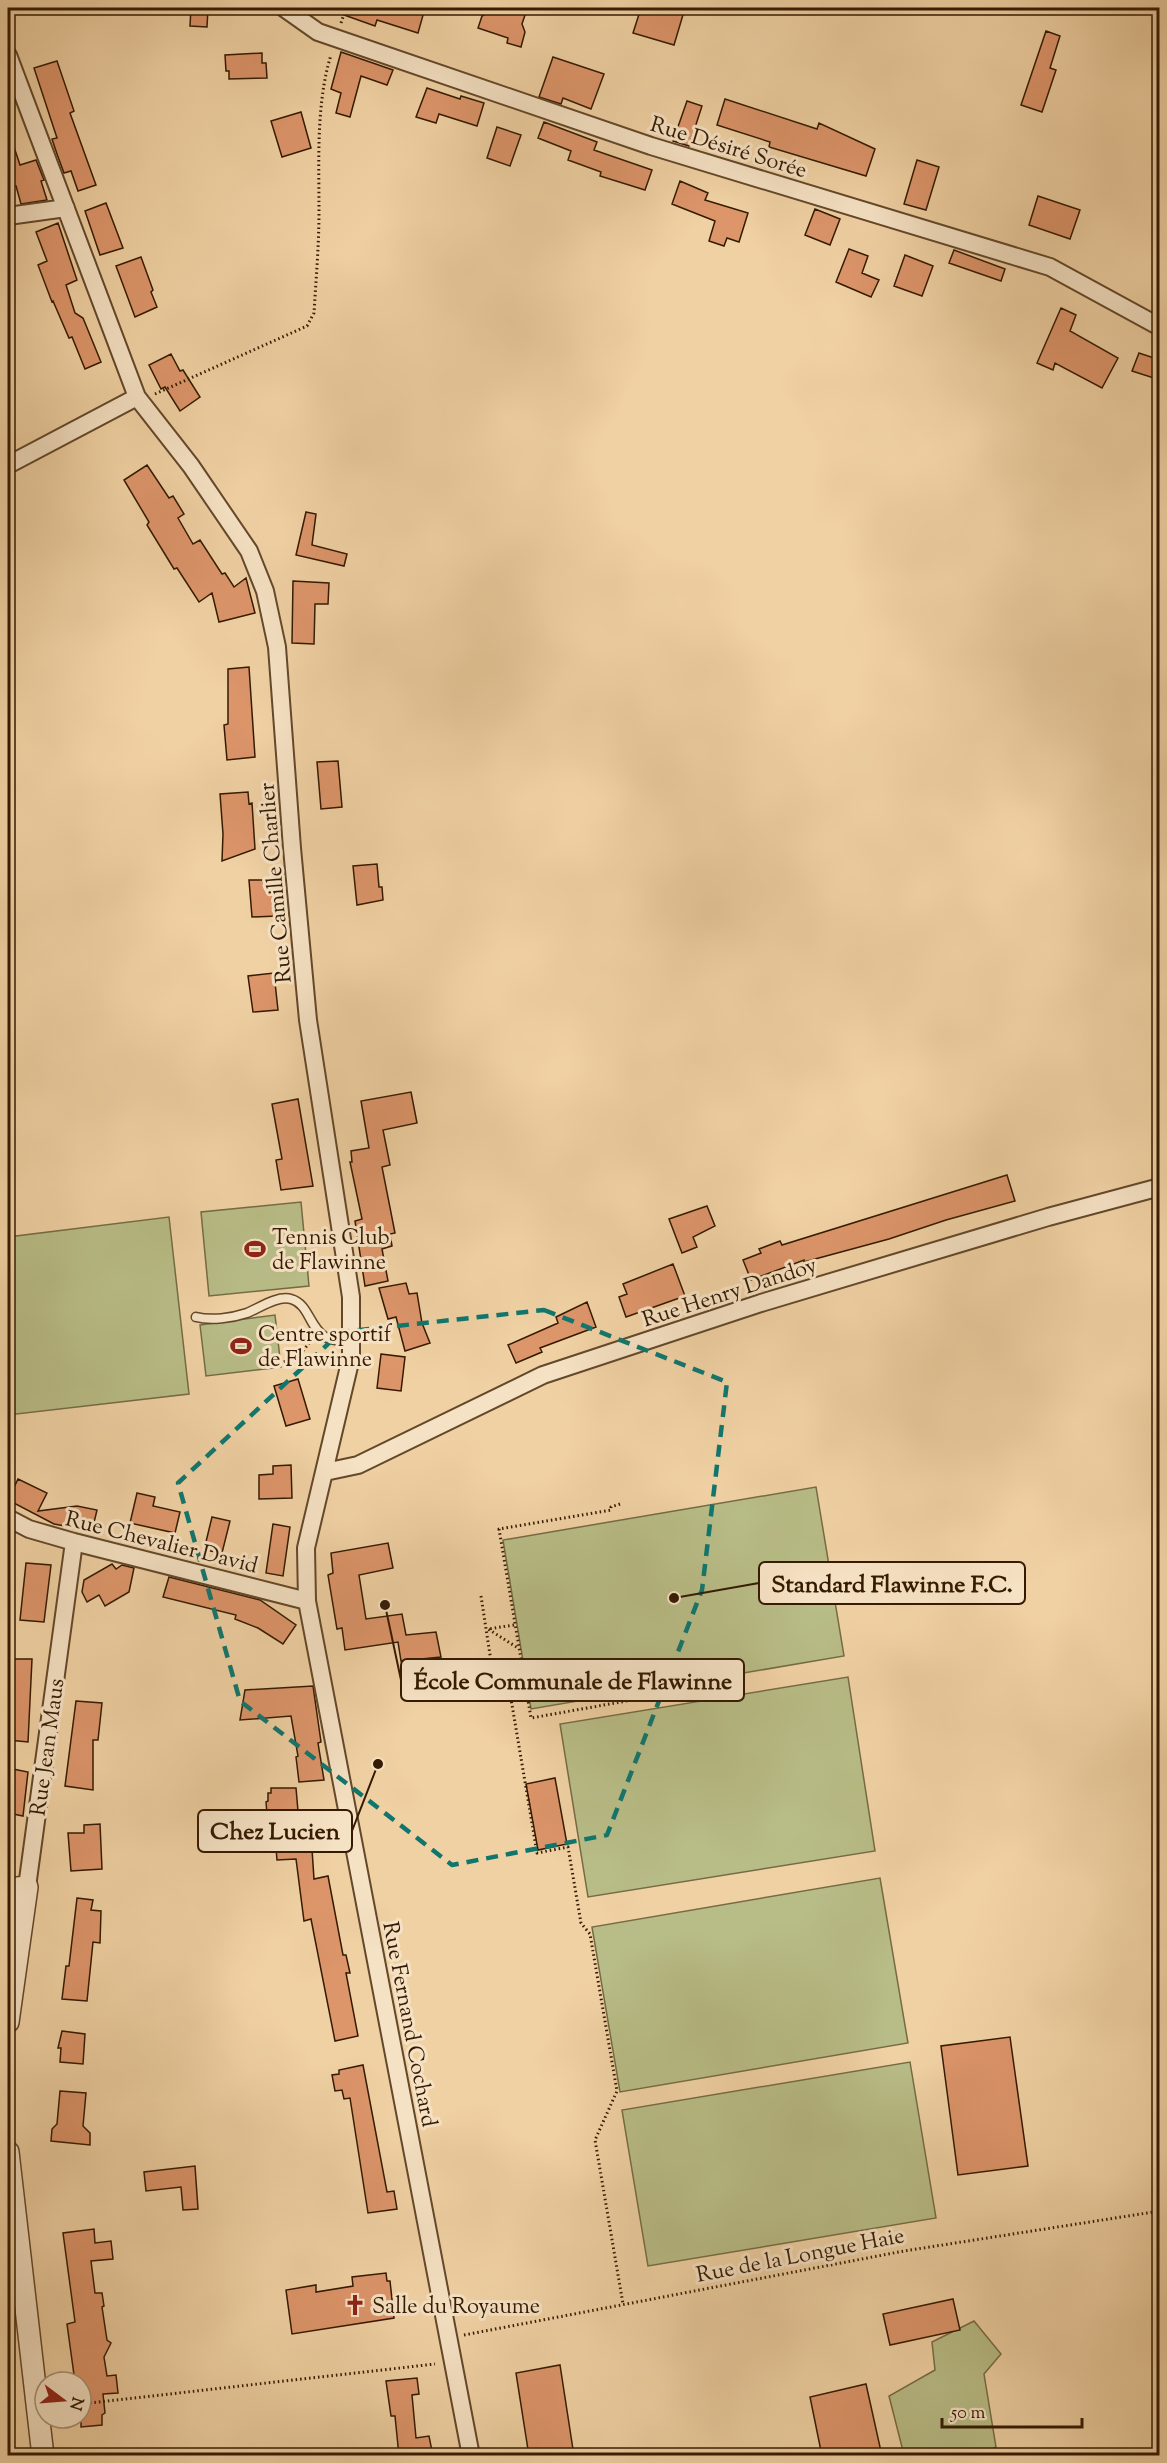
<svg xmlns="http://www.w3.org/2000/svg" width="1167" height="2463" font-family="'Sorts Mill Goudy',serif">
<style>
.green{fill:#b8bc86;stroke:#766b44;stroke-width:1.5}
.building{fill:#dd956a;stroke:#341a02;stroke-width:1.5}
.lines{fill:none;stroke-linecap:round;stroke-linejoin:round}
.service-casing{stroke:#63482a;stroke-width:11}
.minor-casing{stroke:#63482a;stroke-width:20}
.tertiary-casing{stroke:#63482a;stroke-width:24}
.path{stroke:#341a02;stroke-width:3;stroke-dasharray:1.5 3;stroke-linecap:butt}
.service{stroke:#f5e1c3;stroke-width:8}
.minor{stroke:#f5e1c3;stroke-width:16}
.tertiary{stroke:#f5e1c3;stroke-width:21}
.marked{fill:none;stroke:#0f766e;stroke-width:4.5;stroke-dasharray:12 8;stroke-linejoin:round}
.labels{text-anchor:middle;stroke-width:6;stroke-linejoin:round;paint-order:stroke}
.street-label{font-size:22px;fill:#341a02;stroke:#f5e1c3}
.poi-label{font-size:22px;fill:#341a02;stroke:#f5e1c3;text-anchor:start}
.leader{fill:none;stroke:#341a02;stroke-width:2}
.callout-dot{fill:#341a02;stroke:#f5e1c3;stroke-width:2}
.callout{fill:#f5e1c3;stroke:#341a02;stroke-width:2}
.callout-label{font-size:24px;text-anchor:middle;font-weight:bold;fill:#341a02}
</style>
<rect width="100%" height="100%" fill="#f0d1a3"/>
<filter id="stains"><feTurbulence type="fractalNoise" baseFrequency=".00333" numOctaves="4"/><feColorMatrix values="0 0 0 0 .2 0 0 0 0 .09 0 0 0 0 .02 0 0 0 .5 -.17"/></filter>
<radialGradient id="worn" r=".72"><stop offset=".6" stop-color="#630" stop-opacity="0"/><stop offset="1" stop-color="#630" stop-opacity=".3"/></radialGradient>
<path class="green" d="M 301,1202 L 309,1286 L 209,1296 L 201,1212 Z
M 169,1217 L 189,1394 L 8,1415 L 8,1237 Z
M 275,1315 L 281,1367 L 206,1376 L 200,1325 Z
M 816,1487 L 844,1656 L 531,1709 L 503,1540 Z
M 848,1677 L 875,1851 L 588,1897 L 560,1724 Z
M 880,1878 L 908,2043 L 620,2092 L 592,1927 Z
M 910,2062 L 936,2218 L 648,2266 L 622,2110 Z
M 974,2321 L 1001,2354 L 984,2374 L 996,2447 L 982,2455 L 904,2455 L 889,2396 L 935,2370 L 932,2342 Z"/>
<path class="building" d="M 191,8 L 208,8 L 207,27 L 190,26 Z
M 330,8 L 425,8 L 418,33 L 377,20 L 375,26 L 330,10 Z
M 489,8 L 513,8 L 526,12 L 522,24 L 525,32 L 521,47 L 507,43 L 508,38 L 478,28 L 482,16 L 487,13 Z
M 641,8 L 685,8 L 674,45 L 633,33 Z
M 1046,31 L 1060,36 L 1050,68 L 1056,70 L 1042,112 L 1021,105 Z
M 341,52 L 393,70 L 387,85 L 361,76 L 350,117 L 336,113 L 341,93 L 331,89 Z
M 262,53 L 262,63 L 266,63 L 267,78 L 229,79 L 229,71 L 226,71 L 225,55 Z
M 553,57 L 604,74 L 591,109 L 563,98 L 561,104 L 539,97 Z
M 57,61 L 74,111 L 70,113 L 96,185 L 78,191 L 71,171 L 64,173 L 57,154 L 52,139 L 57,138 L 34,68 Z
M 427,88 L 460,99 L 461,96 L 484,103 L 477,126 L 439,114 L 436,123 L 416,117 Z
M 725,99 L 817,129 L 819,123 L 875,149 L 866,176 L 769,147 L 770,142 L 717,125 Z
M 687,101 L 702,106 L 689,146 L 673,141 Z
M 301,112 L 311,148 L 282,157 L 271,121 Z
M 544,122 L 597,142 L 594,150 L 652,170 L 645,190 L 600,176 L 601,172 L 568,160 L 571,151 L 538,138 Z
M 497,127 L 521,135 L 510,166 L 487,158 Z
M 8,135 L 10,135 L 20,165 L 36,160 L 44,180 L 41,181 L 47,200 L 21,204 L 16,186 L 8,188 Z
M 917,160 L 939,167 L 926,210 L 904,204 Z
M 680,181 L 708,193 L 705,200 L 748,213 L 739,242 L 727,238 L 724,246 L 709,241 L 715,221 L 672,204 Z
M 1038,196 L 1080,210 L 1070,239 L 1029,225 Z
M 106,203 L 123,248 L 100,255 L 85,211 Z
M 815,209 L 840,219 L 830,245 L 805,235 Z
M 58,223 L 77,280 L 66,285 L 75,313 L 83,318 L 101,362 L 85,369 L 72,337 L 69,338 L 53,301 L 52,302 L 38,265 L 47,261 L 36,232 Z
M 849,249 L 868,256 L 862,273 L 879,280 L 871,297 L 836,282 Z
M 954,250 L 1005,269 L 1001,281 L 949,263 Z
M 905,255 L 933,266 L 922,296 L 894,286 Z
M 141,257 L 153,290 L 151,292 L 157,307 L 135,317 L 116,266 Z
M 1061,308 L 1076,315 L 1070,331 L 1118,358 L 1102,388 L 1055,363 L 1053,370 L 1037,363 Z
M 1139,353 L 1160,360 L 1160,380 L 1132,371 Z
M 171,354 L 180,371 L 183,370 L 200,397 L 180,411 L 165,387 L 161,389 L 149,365 Z
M 147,465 L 169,498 L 173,496 L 184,514 L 178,518 L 193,544 L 200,540 L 222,574 L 225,573 L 234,587 L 246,578 L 255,613 L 219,622 L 212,593 L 199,602 L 177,568 L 174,569 L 147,525 L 149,522 L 124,480 Z
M 306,512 L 316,514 L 312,545 L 347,554 L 344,566 L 296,555 Z
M 293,581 L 329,583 L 328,604 L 315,604 L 314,644 L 292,643 Z
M 249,667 L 255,757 L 227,760 L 224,725 L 228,724 L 228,669 Z
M 338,761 L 342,807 L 321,809 L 317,762 Z
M 248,792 L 249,804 L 252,803 L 255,849 L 222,861 L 223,834 L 220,794 Z
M 377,864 L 379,887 L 382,887 L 383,900 L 357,905 L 353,866 Z
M 249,880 L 274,880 L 277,916 L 252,917 Z
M 274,973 L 278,1010 L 253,1012 L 248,976 Z
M 411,1092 L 417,1123 L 383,1130 L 390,1165 L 382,1167 L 395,1233 L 390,1234 L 392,1246 L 382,1249 L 388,1281 L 365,1286 L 355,1221 L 362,1219 L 350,1162 L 352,1162 L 351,1151 L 369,1148 L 361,1101 Z
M 298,1099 L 313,1186 L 281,1190 L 276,1160 L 282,1159 L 272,1104 Z
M 1007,1175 L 1015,1201 L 946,1220 L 889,1239 L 804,1262 L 804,1260 L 751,1280 L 743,1260 L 761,1253 L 759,1249 L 780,1241 L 782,1245 Z
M 707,1206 L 715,1226 L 693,1237 L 697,1247 L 682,1253 L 669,1219 Z
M 673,1264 L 685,1296 L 626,1317 L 619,1297 L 627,1294 L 623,1284 Z
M 406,1283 L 409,1294 L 417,1293 L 422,1323 L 430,1343 L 405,1351 L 396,1317 L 388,1319 L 379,1288 Z
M 587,1302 L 596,1327 L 540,1348 L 542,1352 L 516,1363 L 508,1345 L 558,1323 L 556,1317 Z
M 381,1354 L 405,1357 L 401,1391 L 377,1388 Z
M 298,1379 L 310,1419 L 286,1426 L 274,1386 Z
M 291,1465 L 292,1498 L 259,1499 L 259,1475 L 273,1474 L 273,1466 Z
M 18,1479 L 47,1493 L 38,1511 L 77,1506 L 97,1510 L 92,1531 L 54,1524 L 8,1500 Z
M 137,1493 L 155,1497 L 153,1506 L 180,1512 L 175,1533 L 130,1523 Z
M 212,1517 L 230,1521 L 222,1553 L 204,1550 Z
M 273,1524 L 290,1527 L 283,1576 L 266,1573 Z
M 388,1543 L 393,1568 L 359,1575 L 366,1619 L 402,1614 L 406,1635 L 436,1632 L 441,1657 L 401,1661 L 398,1642 L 345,1650 L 342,1628 L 337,1629 L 328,1575 L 333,1573 L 331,1553 Z
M 26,1563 L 51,1565 L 44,1622 L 20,1620 Z
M 112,1564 L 116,1569 L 122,1565 L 134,1568 L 129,1592 L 105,1606 L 99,1595 L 87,1602 L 82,1592 L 84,1580 Z
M 169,1577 L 260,1600 L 296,1625 L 283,1644 L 258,1628 L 235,1619 L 236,1615 L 163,1597 Z
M 9,1659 L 32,1659 L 28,1742 L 8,1740 Z
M 313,1686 L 321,1742 L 318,1743 L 324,1780 L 299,1782 L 296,1757 L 298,1756 L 291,1716 L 240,1720 L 245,1690 Z
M 76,1701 L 102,1703 L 98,1740 L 93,1740 L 93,1790 L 65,1786 Z
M 13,1769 L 28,1772 L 23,1816 L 8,1813 L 8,1777 L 10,1777 Z
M 555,1778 L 567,1844 L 538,1850 L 526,1784 Z
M 271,1788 L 296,1788 L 300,1834 L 311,1834 L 314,1879 L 328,1876 L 343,1955 L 346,1955 L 350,1973 L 346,1973 L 358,2036 L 335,2041 L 311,1919 L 304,1921 L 296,1859 L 277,1860 L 274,1825 L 268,1826 L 266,1802 L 268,1801 L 268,1793 L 271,1793 Z
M 100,1824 L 102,1869 L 71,1871 L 68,1833 L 84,1833 L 84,1825 Z
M 77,1898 L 93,1900 L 91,1910 L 101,1911 L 100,1943 L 93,1942 L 87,2001 L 62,1999 L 66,1966 L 69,1966 Z
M 62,2031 L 85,2034 L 83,2064 L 60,2062 L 61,2048 L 58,2048 Z
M 1010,2037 L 1028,2166 L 958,2175 L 941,2046 Z
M 363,2065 L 387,2192 L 394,2191 L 397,2209 L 368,2213 L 350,2098 L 344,2099 L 342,2090 L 335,2091 L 332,2075 L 339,2074 L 339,2070 Z
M 60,2091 L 86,2093 L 83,2126 L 90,2133 L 90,2145 L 51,2141 L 52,2129 L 57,2124 Z
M 195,2166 L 198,2209 L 183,2210 L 181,2187 L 146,2191 L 144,2172 Z
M 94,2229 L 95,2243 L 111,2241 L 113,2259 L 91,2261 L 95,2293 L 102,2293 L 104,2306 L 102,2307 L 107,2340 L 111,2343 L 104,2357 L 107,2376 L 116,2375 L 118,2393 L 103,2394 L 105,2413 L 102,2415 L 102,2425 L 81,2427 L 81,2382 L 75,2382 L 67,2324 L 75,2322 L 63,2233 Z
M 386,2273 L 387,2281 L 390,2281 L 394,2318 L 292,2334 L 286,2290 L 316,2285 L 316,2292 L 353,2286 L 352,2277 Z
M 953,2299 L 960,2330 L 890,2345 L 883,2314 Z
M 560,2365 L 574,2456 L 529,2456 L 516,2373 Z
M 417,2378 L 419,2394 L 412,2395 L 416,2438 L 429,2436 L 433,2456 L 399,2456 L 395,2416 L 391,2416 L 386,2381 Z
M 866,2384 L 882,2456 L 822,2456 L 810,2397 Z"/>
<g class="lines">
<defs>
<path id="service" d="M 196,1317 C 211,1321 232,1318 247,1313 C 259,1308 278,1295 291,1299 C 309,1304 309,1327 325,1337 C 333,1341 343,1341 352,1342"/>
<path id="minor" d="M 284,8 L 318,32 L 651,146 L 1050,267 L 1160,327
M 8,55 L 137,397 L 191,466 L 249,551 L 265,591 L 277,647 L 292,848 L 308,1020 L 351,1297 L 351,1358 L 306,1548 L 307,1601 L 471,2456
M 8,216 L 66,208
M 8,465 L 137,397
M 325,1472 L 358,1465 L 543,1375 L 761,1303 L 1048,1217 L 1160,1187
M 8,1518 L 29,1529 L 74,1542 L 307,1601
M 27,1887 L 74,1542"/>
<path id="tertiary" d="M 8,1889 L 27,1887 L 8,2022
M 8,2152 L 43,2456"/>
</defs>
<use href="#service" class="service-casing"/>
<use href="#minor" class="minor-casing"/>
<use href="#tertiary" class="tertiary-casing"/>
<path class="path" d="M 341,23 L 346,8
M 155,394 L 307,326 L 314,313 C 316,279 319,245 319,211 C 319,161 316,103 331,55
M 266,1365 C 290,1361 297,1361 311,1340
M 620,1504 L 611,1507 L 611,1510 L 499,1529 L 531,1718 L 677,1692
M 481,1596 L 494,1681 L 509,1687 L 537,1853 L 568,1847 L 581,1923 L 590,1934 L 617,2091 L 595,2140 L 623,2304
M 514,1625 L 488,1629 L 518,1648
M 464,2335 L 904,2251 L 1160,2211
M 81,2404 L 435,2364"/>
<use href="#service" class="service"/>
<use href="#minor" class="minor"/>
<use href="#tertiary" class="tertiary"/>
</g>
<path class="marked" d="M 544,1310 L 727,1382 L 702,1590 L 607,1835 L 452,1865 L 240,1701 L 178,1483 L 341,1332 Z"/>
<defs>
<symbol id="stadium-bare" viewBox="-9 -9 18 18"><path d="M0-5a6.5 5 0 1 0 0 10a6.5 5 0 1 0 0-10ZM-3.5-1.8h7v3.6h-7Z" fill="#8f2418" stroke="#f5e1c3" stroke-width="2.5" paint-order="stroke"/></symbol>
<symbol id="church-bare" viewBox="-9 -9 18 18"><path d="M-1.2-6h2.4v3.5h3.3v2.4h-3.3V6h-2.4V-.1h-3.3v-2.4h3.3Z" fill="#8f2418" stroke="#f5e1c3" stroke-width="2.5" paint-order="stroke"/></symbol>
</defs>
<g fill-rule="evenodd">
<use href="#stadium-bare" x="240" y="1234" width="30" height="30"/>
<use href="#stadium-bare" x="226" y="1331" width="30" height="30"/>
<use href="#church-bare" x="340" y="2290" width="30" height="30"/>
</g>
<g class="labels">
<g class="street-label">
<text transform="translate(729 146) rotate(17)" y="8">Rue Désiré Sorée</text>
<text transform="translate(274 883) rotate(-95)" y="8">Rue Camille Charlier</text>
<text transform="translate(729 1291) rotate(-18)" y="8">Rue Henry Dandoy</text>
<text transform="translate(162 1541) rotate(14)" y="8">Rue Chevalier David</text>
<text transform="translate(46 1747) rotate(-82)" y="8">Rue Jean Maus</text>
<text transform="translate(411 2024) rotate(79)" y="8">Rue Fernand Cochard</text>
<text transform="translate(800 2254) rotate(-11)" y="8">Rue de la Longue Haie</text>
</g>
<g class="poi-label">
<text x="272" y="1244">Tennis Club<tspan x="272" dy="25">de Flawinne</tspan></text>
<text x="258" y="1341">Centre sportif<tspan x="258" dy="25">de Flawinne</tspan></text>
<text x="372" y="2313">Salle du Royaume</text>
</g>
</g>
<path class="leader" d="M674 1598L759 1583M385 1605L401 1680M378 1764L352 1831"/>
<g class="callout-dot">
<circle cx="674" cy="1598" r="6"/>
<circle cx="385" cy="1605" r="6"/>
<circle cx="378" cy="1764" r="6"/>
</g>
<g class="callout">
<rect x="759" y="1562" width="266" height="42" rx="6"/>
<rect x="401" y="1659" width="343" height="42" rx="6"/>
<rect x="198" y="1810" width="154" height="42" rx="6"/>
</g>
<g class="callout-label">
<text x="892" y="1592">Standard Flawinne F.C.</text>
<text x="573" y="1689">École Communale de Flawinne</text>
<text x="275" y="1839">Chez Lucien</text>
</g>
<rect width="1167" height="2463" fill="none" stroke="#f0d1a3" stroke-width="30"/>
<rect x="9" y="9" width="1149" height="2445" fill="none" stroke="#341a02" stroke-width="3"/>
<rect x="15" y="15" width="1137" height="2433" fill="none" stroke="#341a02" stroke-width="1.5"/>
<g transform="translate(63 2400) rotate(106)"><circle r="28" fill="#f5e1c3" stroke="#a89176" stroke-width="1.5"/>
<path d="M0-4.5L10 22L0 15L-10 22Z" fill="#8f2418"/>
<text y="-9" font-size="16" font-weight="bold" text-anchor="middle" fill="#341a02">N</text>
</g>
<path d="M942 2418v9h140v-9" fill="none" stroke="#341a02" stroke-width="3"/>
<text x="951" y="2418" font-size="18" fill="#341a02" stroke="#f5e1c3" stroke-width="4.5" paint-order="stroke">50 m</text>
<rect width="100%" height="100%" filter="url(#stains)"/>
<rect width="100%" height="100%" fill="url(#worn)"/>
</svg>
